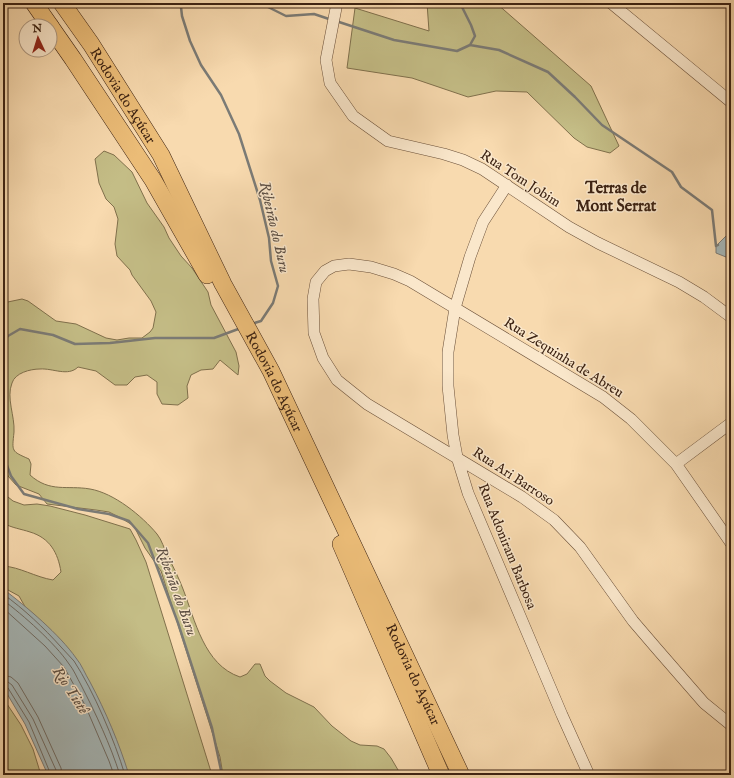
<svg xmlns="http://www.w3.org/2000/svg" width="734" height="778" font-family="'IM FELL English',serif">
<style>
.green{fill:#c4bd86;stroke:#80704c}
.water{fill:#a5b7b8;stroke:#7b7b76}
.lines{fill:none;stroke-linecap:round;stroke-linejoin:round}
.shore{stroke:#706c65;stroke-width:1}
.stream{stroke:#7b7b76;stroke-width:2.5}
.minor-casing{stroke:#6b5039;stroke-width:12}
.highway-casing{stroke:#3c2212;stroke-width:18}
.minor{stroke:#fae7cb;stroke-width:11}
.highway{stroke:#ecbd78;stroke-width:17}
.labels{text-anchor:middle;stroke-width:3;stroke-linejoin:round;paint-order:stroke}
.street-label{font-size:14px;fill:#3c2212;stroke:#fae7cb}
.water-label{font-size:15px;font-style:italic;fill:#5c4f44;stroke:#fae7cb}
.quarter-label{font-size:16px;font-weight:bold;fill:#3c2212;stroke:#fae7cb}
</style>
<rect width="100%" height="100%" fill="#f8daaf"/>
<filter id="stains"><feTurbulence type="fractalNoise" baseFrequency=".005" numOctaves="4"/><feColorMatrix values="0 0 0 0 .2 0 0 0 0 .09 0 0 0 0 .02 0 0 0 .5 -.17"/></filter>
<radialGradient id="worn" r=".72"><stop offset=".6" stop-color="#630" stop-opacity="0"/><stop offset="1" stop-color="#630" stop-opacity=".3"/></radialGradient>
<path class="green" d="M 427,3 L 496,3 L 591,86 L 619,146 L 610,153 L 587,147 L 574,138 L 527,92 L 496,91 L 468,97 L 412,78 L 347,68 L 355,8 L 429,31 Z
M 104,151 L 114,155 L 132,172 L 147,203 L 164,227 L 169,238 L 181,256 L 192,268 L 208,292 L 211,305 L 236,352 L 239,366 L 238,375 L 220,360 L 213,369 L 201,370 L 191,375 L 187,386 L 188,398 L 178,405 L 162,404 L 157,394 L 157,382 L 147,375 L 135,377 L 127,385 L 115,385 L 96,371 L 78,367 C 68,377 53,368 40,369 C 30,369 15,373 12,383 C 6,398 15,416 14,432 C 12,452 11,451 29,459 L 31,464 L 30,475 C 50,493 67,485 90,489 C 114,493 142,516 157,534 C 162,540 164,549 168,556 C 173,567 179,578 183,589 C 195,620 204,665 240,677 L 247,674 L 255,664 L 260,664 L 265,676 L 270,681 L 286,693 L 314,707 L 332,726 L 351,741 L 360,745 L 377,746 L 384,749 L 391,758 L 401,775 L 223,775 L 220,757 L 161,571 L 145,548 L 134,526 L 121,518 L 109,512 L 96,510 L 47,504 L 39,494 L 16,485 L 8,476 L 4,462 L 3,448 L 3,303 L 22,299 L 28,301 L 56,321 L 76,324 L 106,338 L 117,340 L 129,338 L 142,338 L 150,332 L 153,328 L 156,312 L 151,301 L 132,275 L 130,270 L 117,256 L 115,244 L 118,219 L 114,207 L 106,199 L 99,183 L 95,159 Z
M 3,493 L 13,501 L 24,505 L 37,504 L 50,506 L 85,515 L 130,529 L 136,540 L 146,562 L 212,775 L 120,775 L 19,596 L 8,590 L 3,590 L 3,566 C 20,567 35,577 53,580 L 61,572 C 58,553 50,538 30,532 C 21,529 12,528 3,523 Z
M 3,698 L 21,725 L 33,749 L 41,775 L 3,775 Z"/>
<path class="water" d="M 731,231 L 731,259 L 716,253 L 716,246 Z
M 3,589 C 26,606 60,635 76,658 C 82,665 85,674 90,682 C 106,712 119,743 129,775 L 48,775 L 25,724 L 3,687 Z"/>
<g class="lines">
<path class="shore" d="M 3,594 C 24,609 44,628 61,647 C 65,652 70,656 74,661 C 94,692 114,739 125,775
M 3,600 C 23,615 55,643 69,664 C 74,670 77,678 81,685 C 96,714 110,744 120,775
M 3,608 L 45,646 L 64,667 L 85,705 L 109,761 L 114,775
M 3,675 L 11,677 L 18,683 L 38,717 L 61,768 L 62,775
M 3,681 L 8,682 L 12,685 L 33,719 L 56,770 L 56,775
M 3,686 L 8,688 L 29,722 L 51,775"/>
<path class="stream" d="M 183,3 L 181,7 L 182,16 L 190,41 L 201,65 L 221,95 L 239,134 L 260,200 L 269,238 L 271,261 L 278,286 L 273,303 L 261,321 L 251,324
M 260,3 L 286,16 L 314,14 L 332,20
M 336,21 L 394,40 L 457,51 L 470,45 L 475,36 L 471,25 L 460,3
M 470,45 L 499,50 L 548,72 L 575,97 L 602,125 L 672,172 L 681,187 L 712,210 L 716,246 L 718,245
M 3,342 L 8,336 L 20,329 L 53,335 L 75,344 L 110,343 L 155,338 L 214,338 L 241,328
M 3,455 L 11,476 L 24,494 L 78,509 L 109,514 L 129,521 L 148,543 L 178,623 L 212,728 L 222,775"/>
<defs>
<path id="minor" d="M 337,3 L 326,60 L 330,83 L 353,116 L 388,141 L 444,154 L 463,160 L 482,169 L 569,227 L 598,243 L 679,282 L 704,297 L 731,317
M 611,3 L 731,102
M 507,185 L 483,222 L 470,257 L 455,308 L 448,352 L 448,386 L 453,435 L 457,457 L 468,493 L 562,715 L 589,775
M 676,464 L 731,423
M 731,543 L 676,464 L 631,419 L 603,397 L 410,281 L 394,274 L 371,267 L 349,264 L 334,266 L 325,271 L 316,282 L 313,299 L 314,333 L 323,358 L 337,380 L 367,404 L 522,497 L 554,520 L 580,547 L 633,621 L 657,649 L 704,703 L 731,725"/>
<g id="highway">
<path d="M 34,3 L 50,26"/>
<path id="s1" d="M 62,3 L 91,44 L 161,155 L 223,284 L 271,371 L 461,775"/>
<path d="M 50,26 L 73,59 L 153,180 L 207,275"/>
<path d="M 341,544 L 441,775"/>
</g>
</defs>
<use href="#minor" class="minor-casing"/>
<use href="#highway" class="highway-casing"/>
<use href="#minor" class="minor"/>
<use href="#highway" class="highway"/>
</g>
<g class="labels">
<g class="street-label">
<text dy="5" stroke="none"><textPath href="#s1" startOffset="111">Rodovia do Açúcar</textPath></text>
<text transform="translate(521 178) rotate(33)" y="5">Rua Tom Jobim</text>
<text transform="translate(564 357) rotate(32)" y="5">Rua Zequinha de Abreu</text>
<text dy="5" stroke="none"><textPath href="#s1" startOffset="435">Rodovia do Açúcar</textPath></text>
<text transform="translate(514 476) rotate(33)" y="5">Rua Ari Barroso</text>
<text transform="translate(508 546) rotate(68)" y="5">Rua Adoniram Barbosa</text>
<text dy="5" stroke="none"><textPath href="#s1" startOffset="759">Rodovia do Açúcar</textPath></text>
</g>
<g class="water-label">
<text transform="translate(275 227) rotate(77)" y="5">Ribeirão do Buru</text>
<text transform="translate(177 591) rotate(70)" y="5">Ribeirão do Buru</text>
<text transform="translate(71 690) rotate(57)" y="5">Rio Tietê</text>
</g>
<g class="quarter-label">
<text x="616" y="193">Terras de<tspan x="616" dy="18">Mont Serrat</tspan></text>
</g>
</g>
<rect width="734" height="778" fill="none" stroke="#f8daaf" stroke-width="16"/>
<rect x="4" y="4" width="726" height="770" fill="none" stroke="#3c2212" stroke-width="2"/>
<rect x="8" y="8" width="718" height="762" fill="none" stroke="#3c2212"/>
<g transform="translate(38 38) rotate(356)"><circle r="19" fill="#fae7cb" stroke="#ae9881"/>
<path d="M0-3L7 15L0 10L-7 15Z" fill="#8f2418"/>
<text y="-6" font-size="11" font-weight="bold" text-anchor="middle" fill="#3c2212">N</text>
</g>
<rect width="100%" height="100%" filter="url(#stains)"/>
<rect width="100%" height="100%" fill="url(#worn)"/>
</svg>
